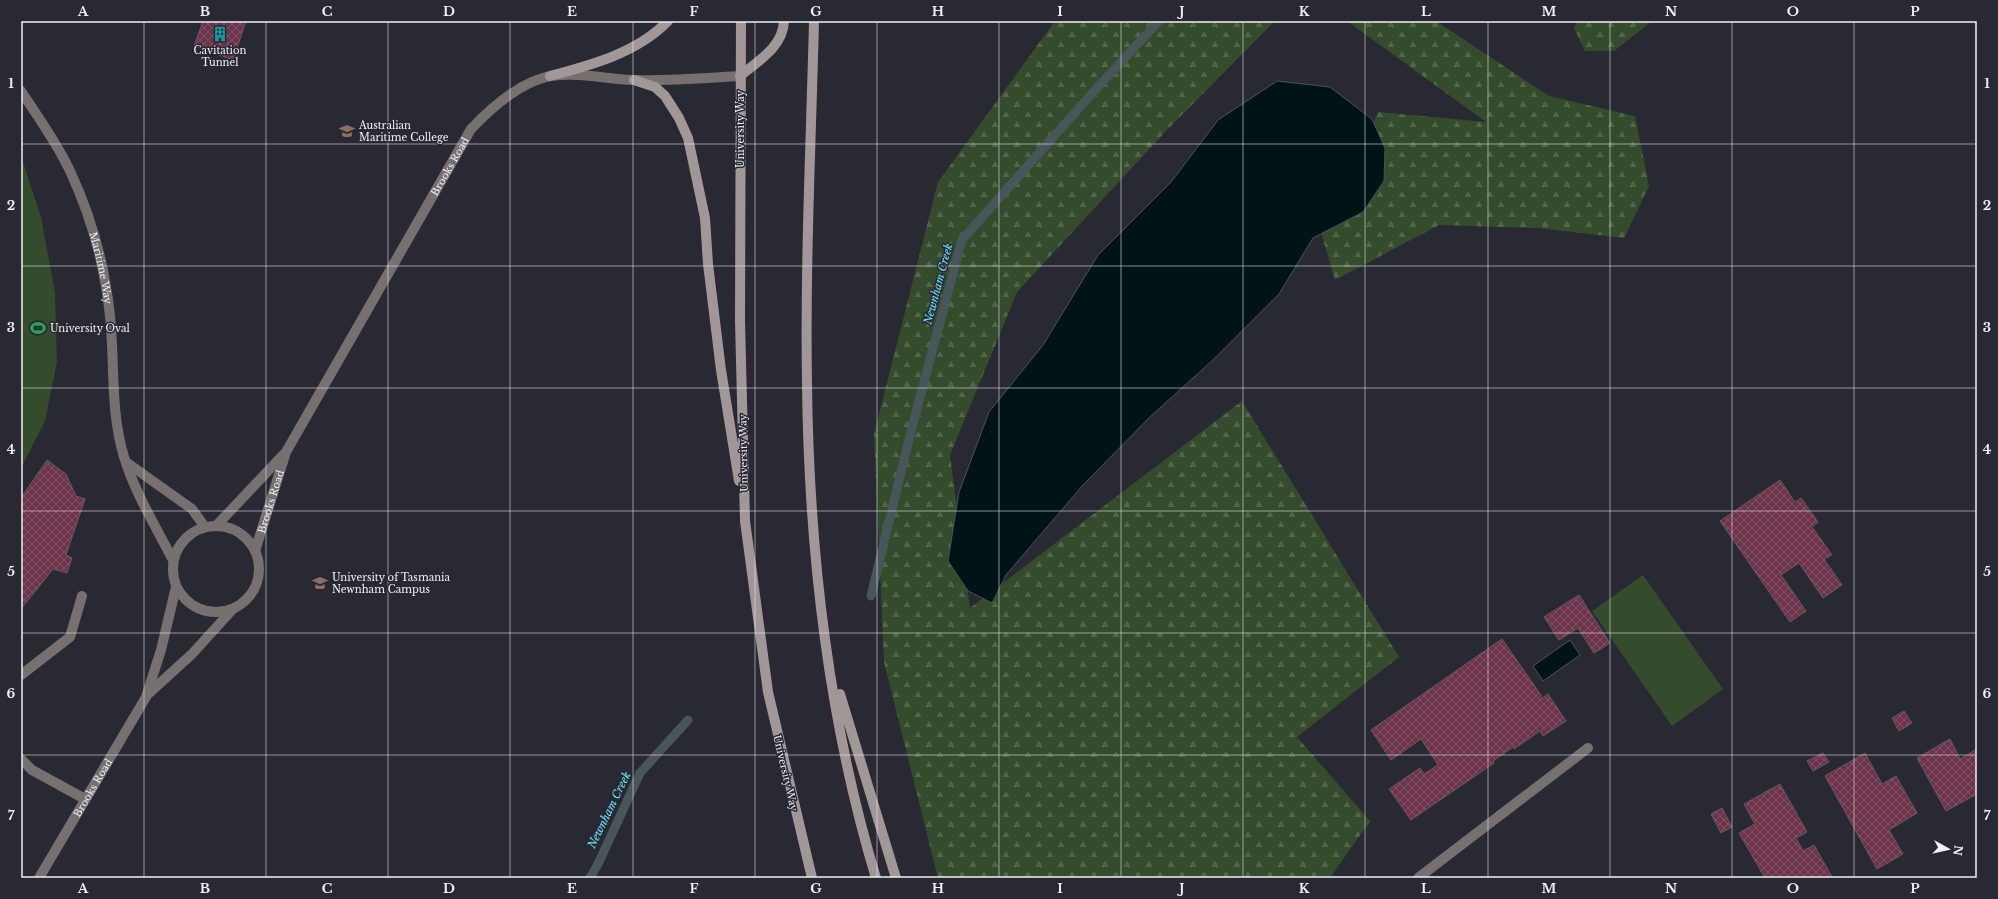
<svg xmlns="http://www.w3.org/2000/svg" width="1998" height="899" font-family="'Libre Baskerville',serif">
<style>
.grass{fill:#344c2c}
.forest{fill:url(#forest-firs)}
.water{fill:#001317;stroke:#48565a}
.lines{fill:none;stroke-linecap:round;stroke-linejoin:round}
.stream{stroke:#48565a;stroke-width:9}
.building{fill:url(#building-cross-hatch);stroke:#67595e}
.lane{stroke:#767070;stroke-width:10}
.street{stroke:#767070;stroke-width:10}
.secondary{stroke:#a29797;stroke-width:10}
.grid{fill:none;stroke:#f0f1f8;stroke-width:1;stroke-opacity:0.55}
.labels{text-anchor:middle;stroke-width:3;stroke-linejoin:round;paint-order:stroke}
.poi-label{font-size:10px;fill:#f0f1f8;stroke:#282933;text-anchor:start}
.street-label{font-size:10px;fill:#f0f1f8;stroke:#282933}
.water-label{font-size:11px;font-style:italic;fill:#68e7fe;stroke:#282933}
.neatline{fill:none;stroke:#f0f1f8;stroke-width:1.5}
.grid-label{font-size:13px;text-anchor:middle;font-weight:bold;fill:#f0f1f8}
</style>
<defs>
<pattern id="forest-firs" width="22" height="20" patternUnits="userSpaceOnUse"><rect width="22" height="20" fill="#344c2c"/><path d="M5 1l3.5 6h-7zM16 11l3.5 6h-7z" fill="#52664b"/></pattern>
<pattern id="building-cross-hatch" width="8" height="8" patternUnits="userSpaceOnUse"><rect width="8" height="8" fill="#6c334a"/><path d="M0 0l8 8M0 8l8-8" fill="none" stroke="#815165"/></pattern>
</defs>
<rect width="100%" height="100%" fill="#282933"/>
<path class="grass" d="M 21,156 L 41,217 L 55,293 L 57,362 L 45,421 L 21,468 Z
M 1643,575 L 1723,689 L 1672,726 L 1592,611 Z"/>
<path class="forest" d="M 1055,21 L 1275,21 L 1166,131 L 1017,292 L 950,455 L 970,608 L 1242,401 L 1399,657 L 1297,737 L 1370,821 L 1330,878 L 938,878 L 884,662 L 874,434 L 938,182 Z
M 1347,21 L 1436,21 L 1549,96 L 1635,116 L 1649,186 L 1624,238 L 1538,228 L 1439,225 L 1335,280 L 1315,212 L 1362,153 L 1378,112 L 1486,122 Z
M 1577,21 L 1652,21 L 1614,51 L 1585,51 L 1574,28 Z"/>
<path class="water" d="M 1277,81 L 1330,87 L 1372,119 L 1385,148 L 1384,181 L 1363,212 L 1313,238 L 1279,294 L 1213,360 L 1151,416 L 1083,485 L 1006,575 L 992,603 L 968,591 L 948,561 L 959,492 L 989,412 L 1043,345 L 1098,255 L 1171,182 L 1218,120 Z
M 1570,640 L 1580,655 L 1543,681 L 1533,666 Z"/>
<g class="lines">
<path class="stream" d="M 871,596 L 912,427 L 962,240 L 1096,89 L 1159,21
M 590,878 L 598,864 L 640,773 L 688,720"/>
</g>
<path class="building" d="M 203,21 L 246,21 L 233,60 L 194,46 Z
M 47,460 L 66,474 L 76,496 L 85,499 L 66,555 L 72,558 L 67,573 L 53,569 L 21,609 L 21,498 Z
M 1780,480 L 1795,502 L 1801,498 L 1818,522 L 1812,527 L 1832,555 L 1824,559 L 1842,585 L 1823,598 L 1799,563 L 1781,575 L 1806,611 L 1790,622 L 1720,521 Z
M 1579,595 L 1610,643 L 1594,653 L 1578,628 L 1559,640 L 1544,617 Z
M 1502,639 L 1543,698 L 1548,694 L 1566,721 L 1543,736 L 1540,731 L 1514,749 L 1513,747 L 1493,761 L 1494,763 L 1411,820 L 1389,789 L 1420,768 L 1424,774 L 1438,765 L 1421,739 L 1391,760 L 1371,730 Z
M 1904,711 L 1912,723 L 1899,731 L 1892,718 Z
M 1950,739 L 1960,759 L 1977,749 L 1977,799 L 1975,795 L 1946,811 L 1917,758 Z
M 1823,753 L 1829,762 L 1813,771 L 1807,761 Z
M 1865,753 L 1882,784 L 1896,776 L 1917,813 L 1889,830 L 1903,854 L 1877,869 L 1825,776 Z
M 1780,784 L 1807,832 L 1796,838 L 1803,851 L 1814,845 L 1832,877 L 1829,878 L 1765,878 L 1739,833 L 1755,824 L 1744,804 Z
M 1722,808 L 1732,827 L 1721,833 L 1711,814 Z"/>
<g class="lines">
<path class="lane" d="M 21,675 L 70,637 L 82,596
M 21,759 L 32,770 L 85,799
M 1418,878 L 1588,748"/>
<g class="street">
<path id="s1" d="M 21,91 C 38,117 57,143 70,171 C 91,216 105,267 110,316 C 115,364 110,410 124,457 C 135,493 156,527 173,560"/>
<path d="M 126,462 L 192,509 L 205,527"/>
<circle cx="216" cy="569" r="43"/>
<path d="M 216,526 L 284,454"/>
<path id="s2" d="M 255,551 L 286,452 L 471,129 C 491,108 522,81 551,76 C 578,72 606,79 633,80 C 669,81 705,78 740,76"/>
<path d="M 147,695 L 192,654 L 233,609"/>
<path id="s3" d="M 39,878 L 146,697 L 161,650 L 176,587"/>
</g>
<path class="secondary" d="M 741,21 L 740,321 L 745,521 L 768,692 L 812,878
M 814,21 C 811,142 805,264 807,385 C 809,551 828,719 876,878
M 550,76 C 591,65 637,53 668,21
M 740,76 C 758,61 783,47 784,21
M 634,80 L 655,87 L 665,96 L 679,118 L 688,138 L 705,218 L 708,264 L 721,370 L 739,481
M 840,694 L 896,878"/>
</g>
<path class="grid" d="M 144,21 L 144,878M 266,21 L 266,878M 388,21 L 388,878M 510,21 L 510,878M 633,21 L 633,878M 755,21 L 755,878M 877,21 L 877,878M 999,21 L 999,878M 1121,21 L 1121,878M 1243,21 L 1243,878M 1365,21 L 1365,878M 1488,21 L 1488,878M 1610,21 L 1610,878M 1732,21 L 1732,878M 1854,21 L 1854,878M 21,144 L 1977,144M 21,266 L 1977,266M 21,388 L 1977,388M 21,511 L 1977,511M 21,633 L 1977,633M 21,755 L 1977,755"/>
<defs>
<symbol id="building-bare" viewBox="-9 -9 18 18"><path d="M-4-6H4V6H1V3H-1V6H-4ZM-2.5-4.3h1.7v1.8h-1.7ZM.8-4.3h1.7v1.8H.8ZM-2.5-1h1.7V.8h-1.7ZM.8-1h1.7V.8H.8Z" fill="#0f9aa8" stroke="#282933" stroke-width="2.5" paint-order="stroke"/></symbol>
<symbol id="university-bare" viewBox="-9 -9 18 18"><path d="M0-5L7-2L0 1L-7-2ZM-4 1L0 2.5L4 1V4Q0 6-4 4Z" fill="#8d6e63" stroke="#282933" stroke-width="2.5" paint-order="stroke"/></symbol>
<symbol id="stadium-bare" viewBox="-9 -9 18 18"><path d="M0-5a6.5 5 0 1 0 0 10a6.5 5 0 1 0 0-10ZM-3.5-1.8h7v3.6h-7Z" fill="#2e9e5b" stroke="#282933" stroke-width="2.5" paint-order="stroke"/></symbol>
</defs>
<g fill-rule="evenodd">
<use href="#building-bare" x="209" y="23" width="22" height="22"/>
<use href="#university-bare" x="336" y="120" width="22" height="22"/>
<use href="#stadium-bare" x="27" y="317" width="22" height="22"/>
<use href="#university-bare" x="309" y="572" width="22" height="22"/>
</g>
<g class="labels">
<g class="poi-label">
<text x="220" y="54" text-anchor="middle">Cavitation<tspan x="220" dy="12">Tunnel</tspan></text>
<text x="359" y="129">Australian<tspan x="359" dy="12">Maritime College</tspan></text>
<text x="50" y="332">University Oval</text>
<text x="332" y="581">University of Tasmania<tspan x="332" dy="12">Newnham Campus</tspan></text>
</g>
<g class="street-label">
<text transform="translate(740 129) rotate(-90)" y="4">University Way</text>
<text dy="4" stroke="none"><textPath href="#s2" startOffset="433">Brooks Road</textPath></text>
<text dy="4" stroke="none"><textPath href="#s1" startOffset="196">Maritime Way</textPath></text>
<text transform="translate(743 453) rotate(-91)" y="4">University Way</text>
<text dy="4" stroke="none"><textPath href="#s2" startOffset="52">Brooks Road</textPath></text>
<text transform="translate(786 773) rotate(77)" y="4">University Way</text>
<text dy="4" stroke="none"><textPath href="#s3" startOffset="105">Brooks Road</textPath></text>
</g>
<g class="water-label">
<text transform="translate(938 284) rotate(-75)" y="4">Newnham Creek</text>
<text transform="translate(609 810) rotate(-64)" y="4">Newnham Creek</text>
</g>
</g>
<rect width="1998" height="899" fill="none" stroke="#282933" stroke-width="44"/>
<g transform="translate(1948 849) rotate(98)" stroke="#282933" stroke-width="3" paint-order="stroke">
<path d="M0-3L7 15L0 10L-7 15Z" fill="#f0f1f8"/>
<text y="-6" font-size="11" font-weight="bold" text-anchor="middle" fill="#f0f1f8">N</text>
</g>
<rect x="22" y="22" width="1954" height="855" class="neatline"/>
<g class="grid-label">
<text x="83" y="16">A</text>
<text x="205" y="16">B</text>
<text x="327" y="16">C</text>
<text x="449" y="16">D</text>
<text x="572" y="16">E</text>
<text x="694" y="16">F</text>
<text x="816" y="16">G</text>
<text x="938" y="16">H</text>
<text x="1060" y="16">I</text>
<text x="1182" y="16">J</text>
<text x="1304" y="16">K</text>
<text x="1426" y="16">L</text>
<text x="1549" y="16">M</text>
<text x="1671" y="16">N</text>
<text x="1793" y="16">O</text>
<text x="1915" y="16">P</text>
<text x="11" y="88">1</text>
<text x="1987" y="88">1</text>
<text x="11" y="210">2</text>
<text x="1987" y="210">2</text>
<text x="11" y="332">3</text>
<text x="1987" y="332">3</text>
<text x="11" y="454">4</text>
<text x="1987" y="454">4</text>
<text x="11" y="576">5</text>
<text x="1987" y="576">5</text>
<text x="11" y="698">6</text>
<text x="1987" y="698">6</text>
<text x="11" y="820">7</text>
<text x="1987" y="820">7</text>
<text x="83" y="893">A</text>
<text x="205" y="893">B</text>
<text x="327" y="893">C</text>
<text x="449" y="893">D</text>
<text x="572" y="893">E</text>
<text x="694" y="893">F</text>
<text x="816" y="893">G</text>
<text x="938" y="893">H</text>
<text x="1060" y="893">I</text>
<text x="1182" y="893">J</text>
<text x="1304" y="893">K</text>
<text x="1426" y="893">L</text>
<text x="1549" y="893">M</text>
<text x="1671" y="893">N</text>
<text x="1793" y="893">O</text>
<text x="1915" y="893">P</text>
</g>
</svg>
